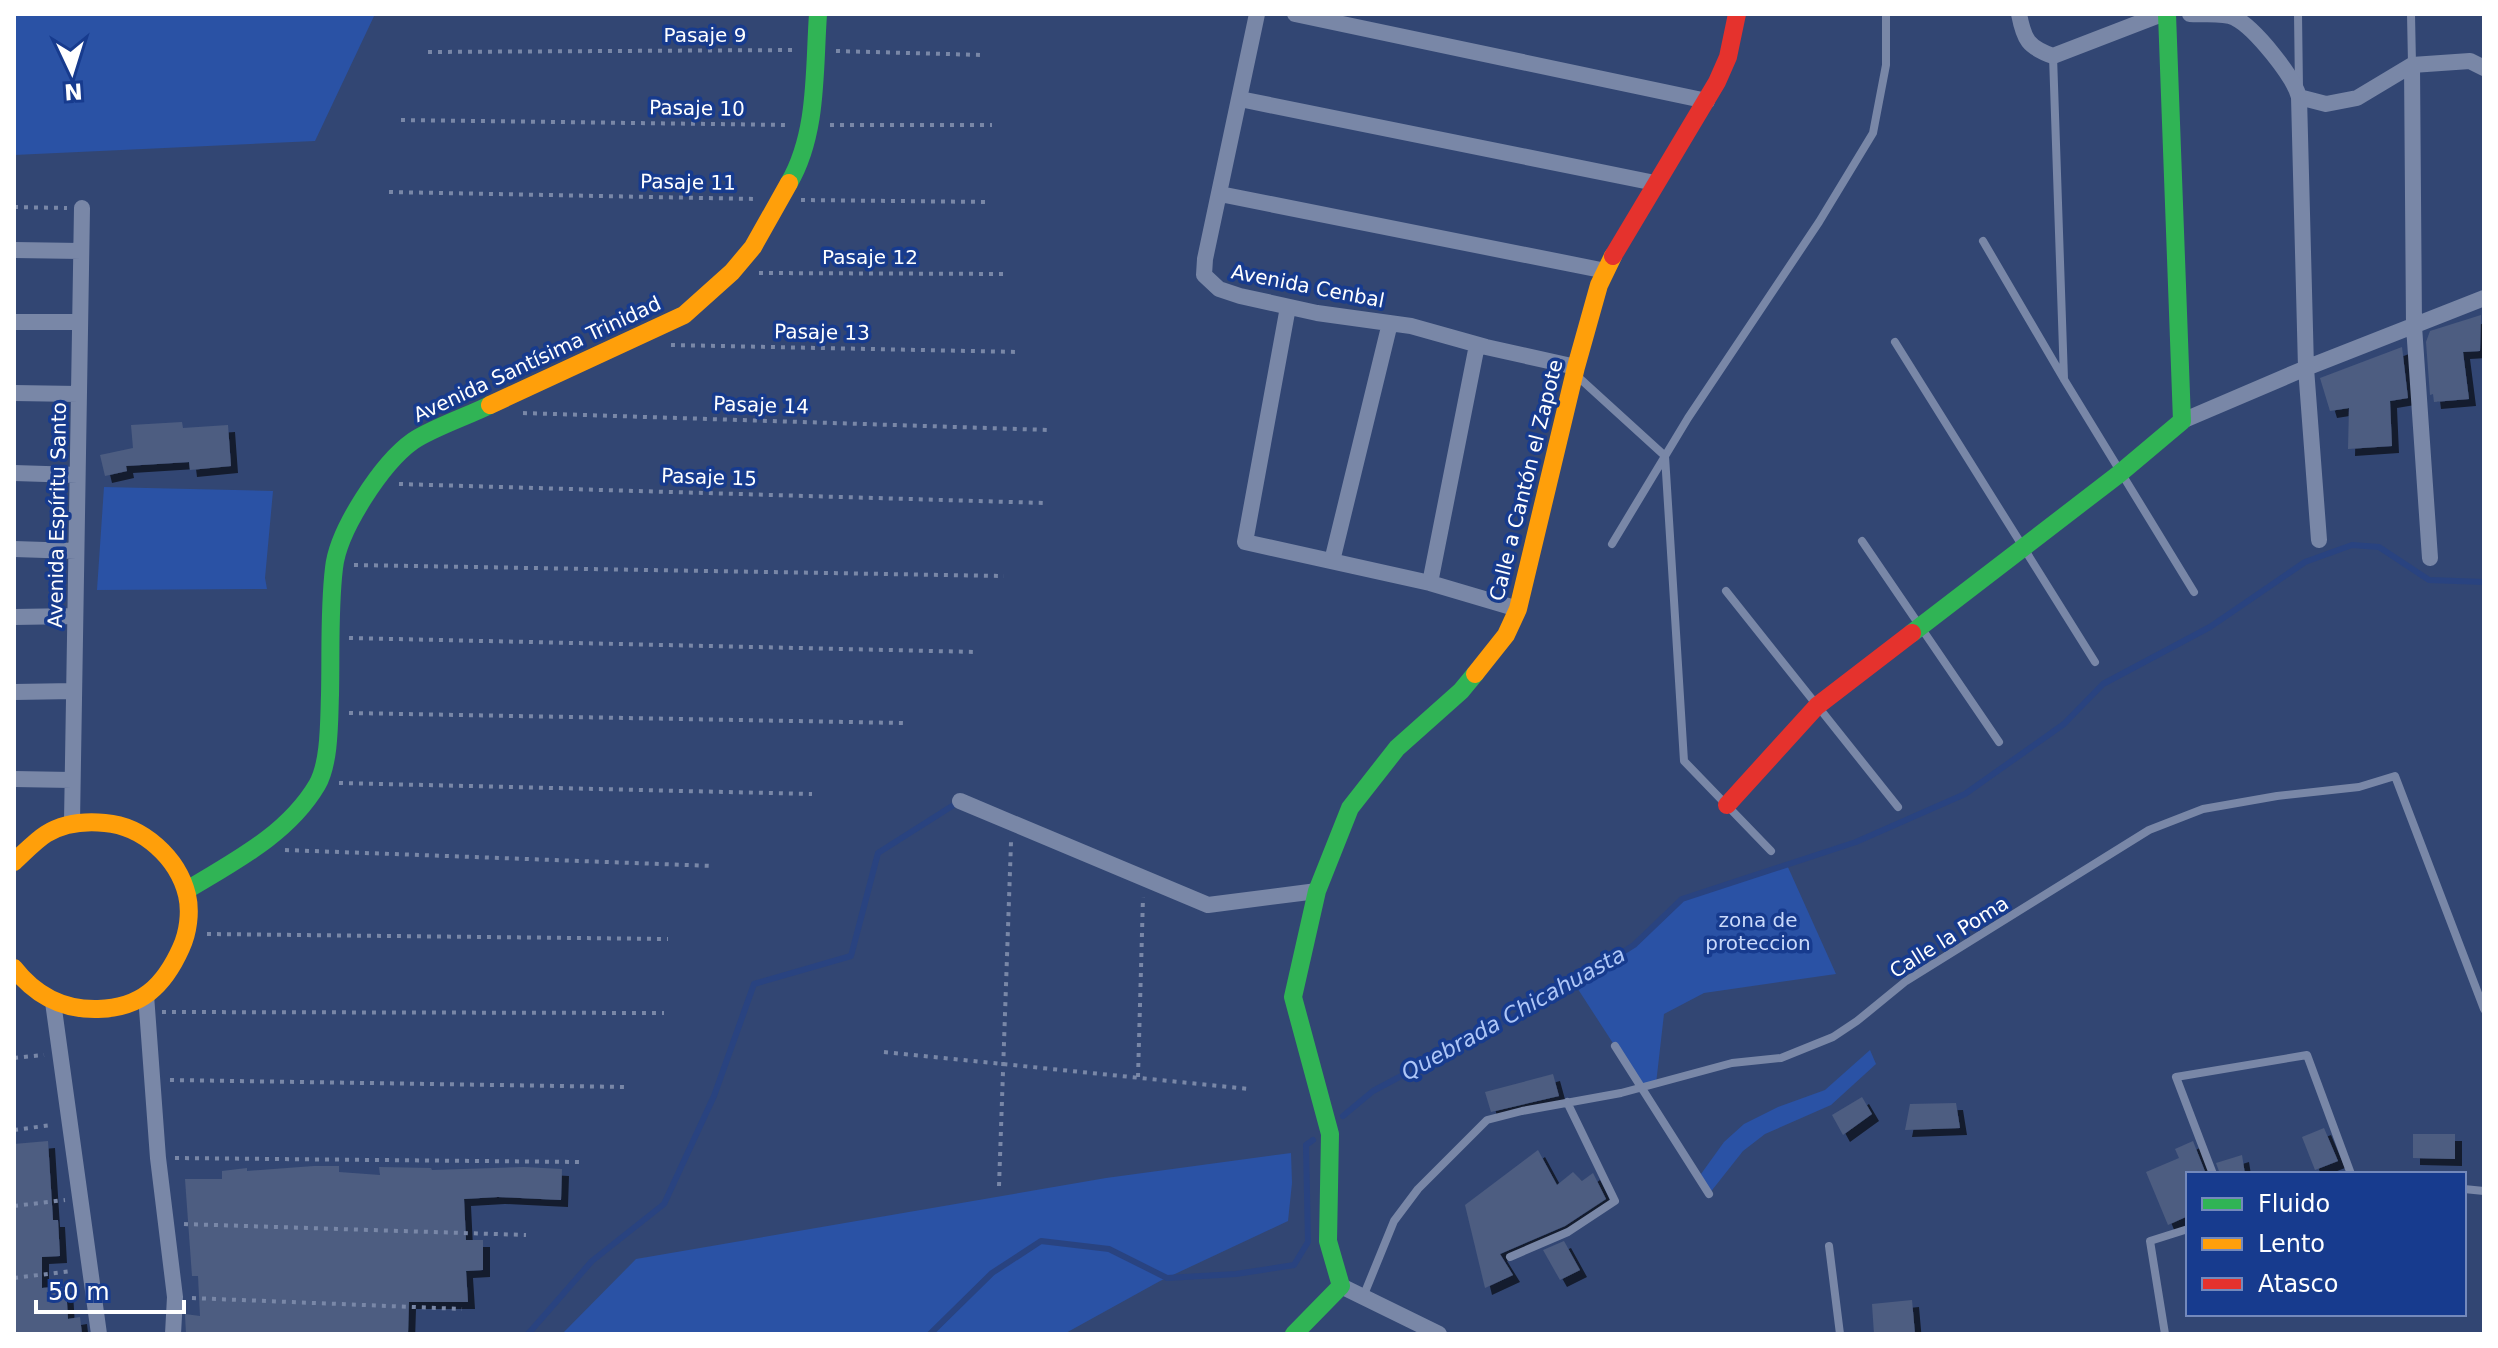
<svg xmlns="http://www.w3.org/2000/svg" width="2498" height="1348" font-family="'DejaVu Sans',sans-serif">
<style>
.green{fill:#2a52a5}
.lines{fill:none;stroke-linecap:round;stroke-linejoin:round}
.stream{stroke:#294380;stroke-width:6}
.building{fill:#4d5d81;filter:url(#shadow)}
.path{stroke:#7987a7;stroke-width:4;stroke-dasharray:4 6;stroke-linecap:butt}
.lane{stroke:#7987a7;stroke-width:8}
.street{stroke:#7987a7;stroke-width:16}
.fast{stroke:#30b455;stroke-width:18}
.slow{stroke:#ff9f0a;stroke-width:18}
.jam{stroke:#e5322d;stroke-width:18}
.labels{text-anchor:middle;stroke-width:7;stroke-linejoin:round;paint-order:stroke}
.street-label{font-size:20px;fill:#fff;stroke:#173b8e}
.park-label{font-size:20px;fill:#c9d9fb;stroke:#173b8e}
.water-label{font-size:22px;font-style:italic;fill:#aec6f7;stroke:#173b8e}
</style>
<defs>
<filter id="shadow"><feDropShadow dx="7" dy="7" stdDeviation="0" flood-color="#0009"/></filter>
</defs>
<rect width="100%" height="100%" fill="#324673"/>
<path class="green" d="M 14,14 L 375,14 L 315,141 L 14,155 Z
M 104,487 L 273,491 L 265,578 L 267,589 L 97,590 Z
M 1787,865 L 1836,974 L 1704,993 L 1664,1014 L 1656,1084 L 1642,1088 L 1574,983 L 1634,945 L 1686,898 Z
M 1870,1050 L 1876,1064 L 1831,1105 L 1765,1134 L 1743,1151 L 1709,1194 L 1701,1174 L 1724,1142 L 1744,1124 L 1778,1107 L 1825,1090 Z
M 1291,1153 L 1292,1183 L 1288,1221 L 1160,1281 L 1064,1334 L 562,1334 L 636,1259 L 1106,1178 Z"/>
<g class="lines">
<path class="stream" d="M 1343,1116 L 1373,1091 L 1559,992 L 1634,945 L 1682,899 L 1856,842 L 1965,794 L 2064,724 L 2103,684 L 2210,627 L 2305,562 L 2352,545 L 2379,547 L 2429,580 L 2484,582
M 528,1334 L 592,1261 L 664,1204 L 714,1096 L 754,984 L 851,956 L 878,853 L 960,801
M 930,1334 L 992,1273 L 1041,1241 L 1109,1249 L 1167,1278 L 1236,1274 L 1294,1265 L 1308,1242 L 1306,1145 L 1313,1140"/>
</g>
<path class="building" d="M 2481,315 L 2480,351 L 2463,352 L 2469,399 L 2434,402 L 2433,394 L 2430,395 L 2426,342 L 2430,331 Z
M 2402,347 L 2408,398 L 2390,401 L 2392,446 L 2348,449 L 2349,408 L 2330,411 L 2320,378 Z
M 182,422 L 183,428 L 228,425 L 231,466 L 190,470 L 189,462 L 126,466 L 127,471 L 105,476 L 100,455 L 133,448 L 131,425 Z
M 1553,1074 L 1559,1096 L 1491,1112 L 1485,1092 Z
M 1862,1097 L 1872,1114 L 1843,1135 L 1832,1115 Z
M 1956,1103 L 1960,1128 L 1905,1130 L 1910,1104 Z
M 2324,1128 L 2338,1161 L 2315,1170 L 2302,1137 Z
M 2413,1134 L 2455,1134 L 2455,1159 L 2413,1158 Z
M 48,1141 L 53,1220 L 58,1220 L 60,1256 L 42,1257 L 42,1288 L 66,1286 L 68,1319 L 80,1317 L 82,1334 L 14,1334 L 14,1144 Z
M 2193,1141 L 2206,1174 L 2188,1174 L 2188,1216 L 2168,1225 L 2146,1172 L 2179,1158 L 2175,1149 Z
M 1538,1150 L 1557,1185 L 1573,1172 L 1582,1181 L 1593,1173 L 1606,1199 L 1565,1226 L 1500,1254 L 1513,1275 L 1485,1288 L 1465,1205 Z
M 2242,1155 L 2245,1174 L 2220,1174 L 2216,1163 Z
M 314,1166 L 339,1166 L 339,1172 L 380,1175 L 379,1167 L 431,1168 L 432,1170 L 524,1167 L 562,1169 L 561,1200 L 498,1197 L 464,1199 L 466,1240 L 483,1240 L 483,1270 L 466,1271 L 468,1302 L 409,1302 L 408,1334 L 186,1334 L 185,1314 L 200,1316 L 198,1276 L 192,1276 L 185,1179 L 222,1179 L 222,1171 L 247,1168 L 247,1171 Z
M 1564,1241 L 1580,1270 L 1560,1280 L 1543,1250 Z
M 1912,1300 L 1915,1334 L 1874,1334 L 1872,1304 Z"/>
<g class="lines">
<path class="path" d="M 836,51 L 982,55
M 428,52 L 796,50
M 401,120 L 790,125
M 830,125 L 992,125
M 389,192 L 757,199
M 801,200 L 987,202
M 14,207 L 67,208
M 759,273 L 1008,274
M 671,345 L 1020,352
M 523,413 L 1049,430
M 399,484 L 1045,503
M 354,565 L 1004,576
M 349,638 L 978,652
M 349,713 L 903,723
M 339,783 L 812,794
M 285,850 L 714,866
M 207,934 L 668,939
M 162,1012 L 664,1013
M 884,1052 L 1249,1089
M 14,1058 L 44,1055
M 1138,1077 L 1143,897
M 170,1080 L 627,1087
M 14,1130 L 52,1125
M 175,1158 L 580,1162
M 999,1186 L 1011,842
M 14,1206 L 65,1200
M 184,1224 L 526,1235
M 14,1278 L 72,1271
M 192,1298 L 462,1309"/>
<path class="lane" d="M 2298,14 L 2299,89
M 2411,14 L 2412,64
M 2053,56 L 2064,379
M 1983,241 L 2065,381 L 2194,592
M 1895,342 L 2095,662
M 1576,375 L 1665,456 L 1684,761 L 1771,851
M 1862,541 L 1999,742
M 1612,544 L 1688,418 L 1819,222 L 1873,133 L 1886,65 L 1886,14
M 1726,591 L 1898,807
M 1615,1046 L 1709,1194
M 2213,1174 L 2176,1077 L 2307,1055 L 2351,1174
M 2464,1189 L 2484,1191
M 1829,1246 L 1840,1334
M 1510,1257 L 1568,1232 L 1615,1201 L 1567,1102
M 1363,1297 L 1394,1221 L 1418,1189 L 1487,1120 L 1522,1111 L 1621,1093 L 1732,1063 L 1781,1058 L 1833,1037 L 1857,1021 L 1906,981 L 2149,830 L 2203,809 L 2277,796 L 2359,787 L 2395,776 L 2484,1009
M 2165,1334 L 2150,1241 L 2188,1229"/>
<path class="street" d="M 1257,14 L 1205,259 L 1204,275 L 1219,289 L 1240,296 L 1317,313 L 1411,326 L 1486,347 L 1576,367
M 1295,14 L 1707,101
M 2019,14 C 2024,40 2028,47 2053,56 L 2162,14
M 2190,14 C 2203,15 2224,12 2235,18 C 2255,28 2294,77 2299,97 L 2326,104 L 2357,98 L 2412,65 L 2470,61 L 2484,68
M 2412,65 L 2414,326 L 2430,558
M 2299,97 L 2306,368 L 2319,540
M 1240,99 L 1655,183
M 1220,194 L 1606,271
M 14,250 L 81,251
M 1288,307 L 1245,542 L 1430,583 L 1518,609
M 14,322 L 80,322
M 14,393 L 78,394
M 2182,421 L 2306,368 L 2484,298
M 14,473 L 77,475
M 14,549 L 76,551
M 1332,561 L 1390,323
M 1430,583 L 1477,345
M 14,617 L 75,616
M 14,692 L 74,691
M 14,779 L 72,780
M 960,801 L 1208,905 L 1317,891
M 72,822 L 82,208
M 146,995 L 158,1158 L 175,1297 L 173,1334
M 53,1002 L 99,1334
M 1341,1286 L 1439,1334"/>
<path class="fast" d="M 789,183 C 818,133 814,70 818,14
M 1912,633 L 2119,474 L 2182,421 L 2167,14
M 187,890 C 235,861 288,834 317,785 C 330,763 329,720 330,695 C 331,653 329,609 334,568 C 338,530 382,463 413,441 C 432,428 468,416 490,405
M 1294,1334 L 1341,1286 L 1328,1241 L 1330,1134 L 1293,997 L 1317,891 L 1350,808 L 1397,748 L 1461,691 L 1475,674"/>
<path class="slow" d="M 490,405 L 684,315 L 732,272 L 753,247 L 789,183
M 1475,674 L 1506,635 L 1518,609 L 1576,367 L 1599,285 L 1613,256
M 14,862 C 24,853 35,841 46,834 C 64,823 85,821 105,823 C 143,826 178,858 187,895 C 191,912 188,933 181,948 C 164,986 141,1008 98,1009 C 63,1010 35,995 14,968"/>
<path class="jam" d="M 1613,256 L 1717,82 L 1728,57 L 1737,14
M 1727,805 L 1817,706 L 1912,633"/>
</g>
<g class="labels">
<g class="street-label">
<text x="705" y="42">Pasaje 9</text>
<text transform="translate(697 108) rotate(1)" y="7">Pasaje 10</text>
<text transform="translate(688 182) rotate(1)" y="7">Pasaje 11</text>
<text x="870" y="264">Pasaje 12</text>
<text transform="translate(1308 286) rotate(11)" y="7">Avenida Cenbal</text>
<text transform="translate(822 332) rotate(1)" y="7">Pasaje 13</text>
<text transform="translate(537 359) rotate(-25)" y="7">Avenida Santísima Trinidad</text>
<text transform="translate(761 405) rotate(2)" y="7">Pasaje 14</text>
<text transform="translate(709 477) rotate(2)" y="7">Pasaje 15</text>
<text transform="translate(1526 480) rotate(-76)" y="7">Calle a Cantón el Zapote</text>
<text transform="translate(57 515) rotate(-89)" y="7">Avenida Espíritu Santo</text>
<text transform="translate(1949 937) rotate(-32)" y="7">Calle la Poma</text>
</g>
<g class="park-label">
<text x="1758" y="927">zona de<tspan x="1758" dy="23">proteccion</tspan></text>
</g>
<g class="water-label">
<text transform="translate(1513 1013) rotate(-29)" y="8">Quebrada Chicahuasta</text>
</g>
</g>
<rect width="2498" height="1348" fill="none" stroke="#ffffff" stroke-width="32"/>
<rect x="2186" y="1172" width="280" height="144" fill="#173b8e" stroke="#7489bb" stroke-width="2"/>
<rect x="2202" y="1198" width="40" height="12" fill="#30b455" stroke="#7489bb" stroke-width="2"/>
<text x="2258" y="1212" font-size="24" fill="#ffffff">Fluido</text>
<rect x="2202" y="1238" width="40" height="12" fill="#ff9f0a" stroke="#7489bb" stroke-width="2"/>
<text x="2258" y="1252" font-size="24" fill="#ffffff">Lento</text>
<rect x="2202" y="1278" width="40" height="12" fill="#e5322d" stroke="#7489bb" stroke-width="2"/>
<text x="2258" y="1292" font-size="24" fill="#ffffff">Atasco</text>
<g transform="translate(72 72) rotate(176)" stroke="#173b8e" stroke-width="6" paint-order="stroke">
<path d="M0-6L14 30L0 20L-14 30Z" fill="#ffffff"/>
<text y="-12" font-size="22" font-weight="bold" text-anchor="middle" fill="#ffffff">N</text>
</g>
<path d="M36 1300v12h148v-12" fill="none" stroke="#ffffff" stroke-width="4"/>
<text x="48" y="1300" font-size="24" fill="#ffffff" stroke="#173b8e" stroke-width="6" paint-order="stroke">50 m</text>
</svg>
